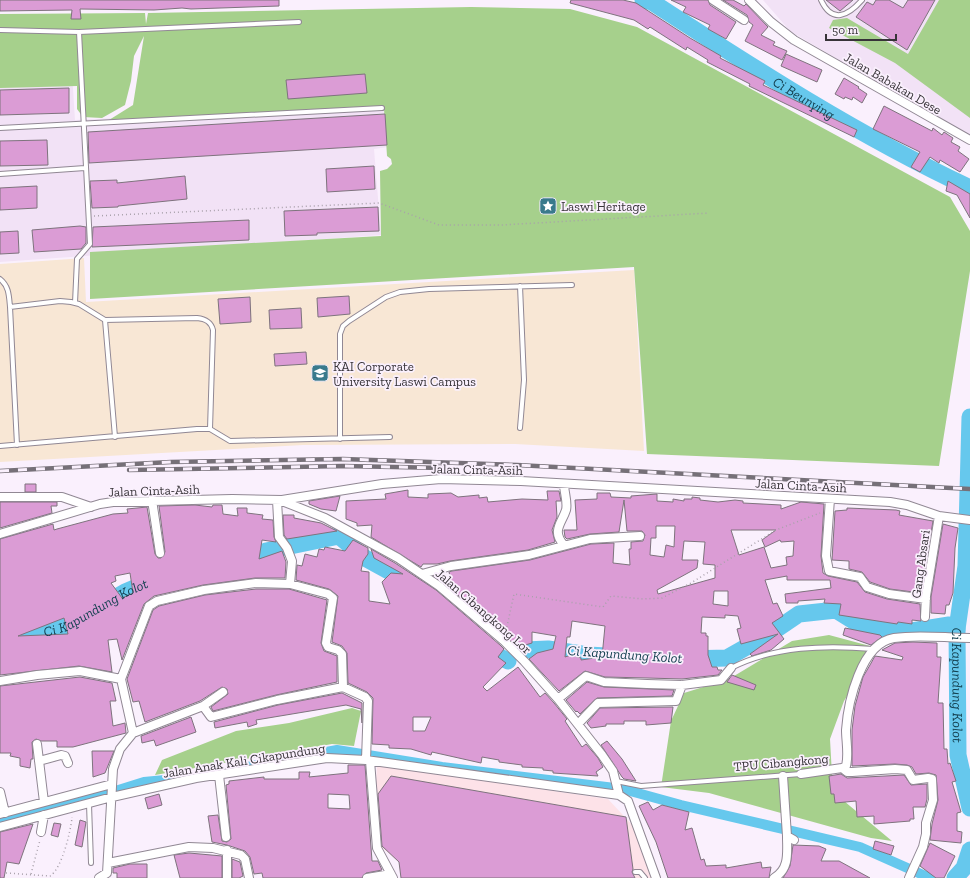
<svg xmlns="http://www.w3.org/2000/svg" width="970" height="878" font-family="'Zilla Slab',serif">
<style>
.commercial{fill:#fde2e8}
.built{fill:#f2e2f6}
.education{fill:#f8e7d5}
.green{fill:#a6d08c}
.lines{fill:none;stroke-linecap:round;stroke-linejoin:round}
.canal{stroke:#66c8ed;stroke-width:10}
.river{stroke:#66c8ed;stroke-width:17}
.building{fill:#db9cd5;stroke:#7e737d;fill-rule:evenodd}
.lane-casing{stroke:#918894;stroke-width:6}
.street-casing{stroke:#918894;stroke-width:10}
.path{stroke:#a9a1ab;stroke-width:1.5;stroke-dasharray:1 3;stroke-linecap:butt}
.lane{stroke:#fff;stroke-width:4}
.street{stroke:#fff;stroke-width:8}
.rail-casing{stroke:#767078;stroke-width:4.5}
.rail{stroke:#faf0fd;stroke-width:3;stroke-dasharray:9;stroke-linecap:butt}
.labels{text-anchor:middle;stroke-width:3.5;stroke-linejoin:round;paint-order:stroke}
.street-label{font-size:13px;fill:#373338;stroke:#faf0fd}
.poi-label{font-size:13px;fill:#373338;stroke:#faf0fd;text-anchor:start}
.water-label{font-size:14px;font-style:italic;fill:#144050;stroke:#faf0fd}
</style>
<rect width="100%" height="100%" fill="#faf0fd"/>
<path class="commercial" d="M 377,765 L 608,799 L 636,829 L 655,878 L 414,878 L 412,873 L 381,847 L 375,798 Z"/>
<path class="built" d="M 763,0 L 970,0 L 970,137 L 790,31 Z
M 72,73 L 75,120 L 383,105 L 388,147 L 374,149 L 381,235 L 0,262 L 0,77 Z"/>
<path class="education" d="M 84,258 L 86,302 L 634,270 L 644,451 L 515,444 L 303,445 L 0,462 L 0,264 Z"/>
<path class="green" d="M 939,0 L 970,0 L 970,118 L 895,63 L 829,28 L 833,20 L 847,18 L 908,54 Z
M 471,7 L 570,9 L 637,27 L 950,197 L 970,231 L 970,271 L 939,466 L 647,454 L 634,267 L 90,299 L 90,252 L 381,236 L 380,171 L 387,169 L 392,164 L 391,159 L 387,156 L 384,109 L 372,107 L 109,120 L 133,105 L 144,36 L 134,56 L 131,81 L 125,105 L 102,118 L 83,117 L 77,109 L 77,86 L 0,88 L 0,14 L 145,13 L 146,24 L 148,13 Z
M 829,635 L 870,646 L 867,663 L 844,701 L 830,739 L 832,775 L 844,801 L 892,841 L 871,838 L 709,793 L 661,787 L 671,721 L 684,693 L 729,679 L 792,641 Z
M 352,708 L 361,711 L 354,746 L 332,744 L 155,775 L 162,760 L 236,731 L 289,723 Z"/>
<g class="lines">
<path class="canal" d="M 251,766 L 337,750 L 442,767 L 623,789 L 681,805 L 860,847 L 930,878
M 0,822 L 93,798 L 144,782 L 186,778"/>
<g class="river">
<path id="s1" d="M 643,0 L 652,2 C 755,69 859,136 970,188"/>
<path id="s2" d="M 970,417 L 966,566 L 957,629 L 958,755 L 970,808"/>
<path d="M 240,564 L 266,551 L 339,536 L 365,558 L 407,581 L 411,585"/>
<path d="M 481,642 L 498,656 L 508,661"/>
<path d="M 525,650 L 548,649 L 588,655 L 624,657"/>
<path id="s3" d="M 0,656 L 15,650 L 34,635 L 66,626 L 125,592 L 153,580"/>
<path d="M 686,659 L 727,658 L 771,633 L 799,614 L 836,610 L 860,625 L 880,630 L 912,631 L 949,625 L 957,629"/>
<path d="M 955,878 L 964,868 L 970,850"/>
</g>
</g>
<path class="building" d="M 0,0 L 279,0 L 279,6 L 191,9 L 182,8 L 154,10 L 80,9 L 81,19 L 71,19 L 72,10 L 0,11 Z
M 571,0 L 623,0 L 636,3 L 690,38 L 721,56 L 720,58 L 765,81 L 763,85 L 857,130 L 854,137 L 749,86 L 750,84 L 707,62 L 708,60 L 687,47 L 686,50 L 650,27 L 648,29 L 634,20 L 570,3 Z
M 671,0 L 708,0 L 710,5 L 736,22 L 726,39 L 708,29 L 710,25 L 683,12 L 686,7 Z
M 723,0 L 733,0 L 744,6 L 746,4 L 768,27 L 761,35 L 775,42 L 773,45 L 787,51 L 782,60 L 745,41 L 753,25 L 749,22 L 747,15 Z
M 826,0 L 853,0 L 840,11 Z
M 876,0 L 889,0 L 903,8 L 908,0 L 935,0 L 907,50 L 856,17 L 867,2 L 873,5 Z
M 786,54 L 822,70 L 817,82 L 781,66 Z
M 365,74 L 367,93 L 288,99 L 286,80 Z
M 844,78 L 859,87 L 858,88 L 867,94 L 862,103 L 853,97 L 852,100 L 845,97 L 844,99 L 835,94 Z
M 69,88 L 69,113 L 0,115 L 0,90 Z
M 884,106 L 932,131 L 933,128 L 942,135 L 944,132 L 953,138 L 951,142 L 960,147 L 958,151 L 969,159 L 960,172 L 940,160 L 939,163 L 930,157 L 920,172 L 911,167 L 920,152 L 873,129 Z
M 385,114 L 387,145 L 89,163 L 88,132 Z
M 47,140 L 48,165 L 0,166 L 0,141 Z
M 374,166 L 375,189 L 327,192 L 326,169 Z
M 185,176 L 187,199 L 118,206 L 118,207 L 92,208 L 90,181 L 117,180 L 117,183 Z
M 948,181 L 970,194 L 970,218 L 957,195 L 946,191 Z
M 37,186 L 37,208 L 0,210 L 0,188 Z
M 378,207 L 379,231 L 317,233 L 317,235 L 285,236 L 284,211 Z
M 249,220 L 249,240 L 92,247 L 93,227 Z
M 80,226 L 86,227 L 86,243 L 81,249 L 34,252 L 32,230 Z
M 18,231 L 19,253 L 0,254 L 0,232 Z
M 349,296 L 350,314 L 318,317 L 317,298 Z
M 250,297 L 251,322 L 220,324 L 218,299 Z
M 301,308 L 302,328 L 270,329 L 269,310 Z
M 306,352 L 307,364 L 275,366 L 274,354 Z
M 25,484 L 36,484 L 36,492 L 25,492 Z
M 408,490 L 408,497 L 428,498 L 428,494 L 451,493 L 458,497 L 479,495 L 479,498 L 487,497 L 488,502 L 522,499 L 548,500 L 547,491 L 559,491 L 561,501 L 556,501 L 557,517 L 552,530 L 555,542 L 528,550 L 450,561 L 437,564 L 423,564 L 421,567 L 371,537 L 372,525 L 357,526 L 357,523 L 346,519 L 346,501 L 386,499 L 385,494 Z
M 597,493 L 610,493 L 611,497 L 631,498 L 631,496 L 657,494 L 657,501 L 673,502 L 673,499 L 684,501 L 684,499 L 692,499 L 692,497 L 700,498 L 700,500 L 718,502 L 735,500 L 743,501 L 743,503 L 781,505 L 781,509 L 801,502 L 824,504 L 821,556 L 823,573 L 828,576 L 857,582 L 865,592 L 887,599 L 920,604 L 921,621 L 912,620 L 912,624 L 898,622 L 897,624 L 839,615 L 841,604 L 824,603 L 825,599 L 798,601 L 798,603 L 786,603 L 785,594 L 831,588 L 830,580 L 787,580 L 787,576 L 765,580 L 773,604 L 777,603 L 783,616 L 772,623 L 784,639 L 771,650 L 752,656 L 750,654 L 778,634 L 741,644 L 737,629 L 741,628 L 738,616 L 725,615 L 725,618 L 702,617 L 701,633 L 706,633 L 706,636 L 708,636 L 708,655 L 712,667 L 717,667 L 718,670 L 722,670 L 718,675 L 682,679 L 647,678 L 605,677 L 585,671 L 559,691 L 529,659 L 537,653 L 553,649 L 556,636 L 532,632 L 532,643 L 522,646 L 519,648 L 444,583 L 450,576 L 449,572 L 452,571 L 530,560 L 591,544 L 614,543 L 613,563 L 630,565 L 629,549 L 631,549 L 631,542 L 643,541 L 645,535 L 642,531 L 627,531 L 624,500 L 619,532 L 590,534 L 567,539 L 565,537 L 564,530 L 577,530 L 575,500 L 597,499 ZM 656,526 L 675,526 L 674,547 L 666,545 L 664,557 L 650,555 L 651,538 L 656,538 ZM 731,530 L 776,530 L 762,540 L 765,547 L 780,540 L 781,542 L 794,541 L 793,556 L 786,557 L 787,565 L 771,568 L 764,547 L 739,555 ZM 684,541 L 705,542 L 703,564 L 715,565 L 715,578 L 658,594 L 657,590 L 697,568 L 698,560 L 682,560 ZM 714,591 L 728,591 L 728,606 L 713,604 ZM 572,621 L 605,626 L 602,657 L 581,660 L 581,658 L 571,655 L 565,657 L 567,637 L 570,637 Z
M 340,496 L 336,511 L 321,509 L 309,504 L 309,501 Z
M 0,502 L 57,502 L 57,506 L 51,506 L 52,513 L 0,528 Z
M 195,505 L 212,507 L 213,505 L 222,505 L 223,514 L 238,516 L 237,508 L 247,508 L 247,513 L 263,515 L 262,519 L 273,520 L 274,537 L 276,542 L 262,540 L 259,559 L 282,551 L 286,562 L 285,578 L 255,578 L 203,585 L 154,596 L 144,604 L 122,660 L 117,639 L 108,640 L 112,672 L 79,666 L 0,675 L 0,539 L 53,524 L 54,530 L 57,529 L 113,514 L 128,513 L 127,509 L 147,507 L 155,554 L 158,558 L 161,558 L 165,552 L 159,506 ZM 130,573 L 133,593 L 122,598 L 111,583 L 116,581 L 115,576 ZM 64,618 L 68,634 L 18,636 Z
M 847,508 L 896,510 L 900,511 L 899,515 L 933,521 L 921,593 L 890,589 L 870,582 L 862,572 L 849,569 L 849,561 L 832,560 L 835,511 L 847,510 Z
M 283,515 L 294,515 L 294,518 L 321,523 L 337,531 L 287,539 L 284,535 Z
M 943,524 L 958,528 L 955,548 L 953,593 L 949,605 L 946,605 L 945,614 L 931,613 L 931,597 Z
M 353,540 L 368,548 L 368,554 L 363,561 L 361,571 L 369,572 L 369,601 L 390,604 L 382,582 L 391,573 L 403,574 L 374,558 L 371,549 L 395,563 L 436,590 L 500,645 L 504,649 L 498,657 L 506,663 L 483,687 L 487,691 L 518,667 L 540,697 L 545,693 L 554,703 L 567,719 L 565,721 L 582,747 L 586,744 L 598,758 L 603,767 L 596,772 L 598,776 L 553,773 L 553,771 L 543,770 L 543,768 L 522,767 L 522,765 L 499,762 L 499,760 L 482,757 L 481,763 L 432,752 L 431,755 L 411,749 L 389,748 L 389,745 L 372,744 L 373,698 L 367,692 L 348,683 L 347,653 L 342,646 L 332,642 L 338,596 L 329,589 L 296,580 L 297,565 L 302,566 L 305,554 L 317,557 L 319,549 L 324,550 L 325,547 L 345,551 ZM 413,717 L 431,717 L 425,731 L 413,731 Z
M 256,589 L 289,589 L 327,600 L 321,643 L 324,651 L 337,656 L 337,682 L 276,695 L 213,711 L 211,707 L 228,694 L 227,689 L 222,687 L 200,701 L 145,722 L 139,701 L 133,702 L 127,679 L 153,610 L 159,606 L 205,595 Z
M 845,628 L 880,635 L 882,637 L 871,645 L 843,635 Z
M 913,642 L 937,643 L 937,657 L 941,657 L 938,703 L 943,703 L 944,749 L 947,749 L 948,764 L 950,763 L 956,781 L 952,782 L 961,812 L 957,813 L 957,831 L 962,832 L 961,843 L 930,840 L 932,824 L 938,800 L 936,775 L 929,773 L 916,774 L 912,767 L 907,765 L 895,764 L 852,766 L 852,730 L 855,706 L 863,677 L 870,665 L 875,656 L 902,660 L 903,657 L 882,650 L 895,643 Z
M 732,675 L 756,685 L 754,690 L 727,682 Z
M 80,677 L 112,683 L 116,701 L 110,701 L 113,726 L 125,723 L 126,733 L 73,747 L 57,747 L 57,741 L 41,741 L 36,739 L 32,742 L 33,759 L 31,759 L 30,768 L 20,766 L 20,758 L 10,756 L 11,753 L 0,753 L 0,686 Z
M 587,682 L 604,687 L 674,690 L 672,696 L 597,698 L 580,714 L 577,711 L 576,712 L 566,700 Z
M 342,693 L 362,703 L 362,723 L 361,709 L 346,705 L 256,720 L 257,724 L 248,727 L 247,722 L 215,728 L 214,722 L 278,705 Z
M 673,707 L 671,723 L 646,725 L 646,721 L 624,721 L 624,724 L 606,724 L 606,726 L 591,728 L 587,723 L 600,708 Z
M 191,717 L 196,732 L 156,746 L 154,740 L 142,743 L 141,736 Z
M 607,741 L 622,759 L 636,781 L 624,779 L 622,777 L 601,745 Z
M 92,751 L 114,751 L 105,773 L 93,777 Z
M 348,765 L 365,765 L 372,861 L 378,861 L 382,870 L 366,873 L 362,878 L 263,878 L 262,873 L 254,874 L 250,857 L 245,851 L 227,845 L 212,842 L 208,816 L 218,815 L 222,841 L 227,842 L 231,839 L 226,785 L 229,784 L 229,781 L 264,777 L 264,779 L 299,779 L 299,772 L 310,772 L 309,777 L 348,773 ZM 328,794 L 349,795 L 350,809 L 328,808 Z
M 841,774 L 847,778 L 904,775 L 911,785 L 927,784 L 927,799 L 925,807 L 913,807 L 914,819 L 910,819 L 910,821 L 874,824 L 874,816 L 857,817 L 856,801 L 835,803 L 834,794 L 831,794 L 829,776 Z
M 391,776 L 626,817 L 633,869 L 632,872 L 635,878 L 401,878 L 399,862 L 382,846 L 378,794 Z
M 159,794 L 162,805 L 148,809 L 145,798 Z
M 648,802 L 653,810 L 662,805 L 689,812 L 685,830 L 692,828 L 701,860 L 704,859 L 706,866 L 726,865 L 726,868 L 761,862 L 762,868 L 771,867 L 769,878 L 668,878 L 656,842 L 639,806 Z
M 80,820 L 86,822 L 82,847 L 75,845 Z
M 54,823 L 61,824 L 58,837 L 51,835 Z
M 33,824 L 19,864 L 7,862 L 4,878 L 0,878 L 0,832 Z
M 875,841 L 894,846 L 891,855 L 873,849 Z
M 930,843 L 955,856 L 944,878 L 936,878 L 920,866 Z
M 793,845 L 819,846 L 826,849 L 821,861 L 839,861 L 870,878 L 783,878 L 790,866 Z
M 189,853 L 222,856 L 222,878 L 180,878 L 174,855 Z
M 232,859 L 240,862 L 243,876 L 239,878 L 232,878 Z
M 130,864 L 147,864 L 147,878 L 117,878 L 117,873 L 113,873 L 113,868 Z"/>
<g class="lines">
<defs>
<path id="lane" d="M 821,0 C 832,24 848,16 862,0
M 0,30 L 79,32 L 299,22
M 0,128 L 382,108
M 0,174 L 85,168
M 0,279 C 9,286 9,296 10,307 L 17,445
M 520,286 L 524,380 L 520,428
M 75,303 L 77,259 L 90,244 L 79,32
M 10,307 L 60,301 L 71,302 L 79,304 L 105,320 L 197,318 C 206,319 211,322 213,330 L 210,429
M 105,320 L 115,437
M 340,439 L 340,334 L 343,326 L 349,321 L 386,297 L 400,292 L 429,289 L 572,285
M 0,446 L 197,429 L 210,429 L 230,441 L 390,437
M 731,668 C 774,646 826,645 873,649
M 616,781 L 641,786 L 801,774
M 89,804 L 91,863
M 635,872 L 640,872 L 645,878"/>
<path id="street" d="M 713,0 L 744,20
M 749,0 L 771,22 L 794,40 L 970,140
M 564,484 C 564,492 568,502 566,510 C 562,523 551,531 564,545
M 0,497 L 62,497 L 91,507
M 830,499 L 826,556 L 829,571 L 860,577 L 867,587 L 889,594 L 926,599
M 152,500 L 160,553
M 277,500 L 279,537 L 287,548 L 292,561 L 290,584
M 282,501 L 325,518 L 398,558 L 439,586 L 504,641 L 524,661 L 558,699 L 602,755 L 613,771 L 619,795
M 0,534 L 100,504 L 113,502 L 232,499 L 282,500 L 382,484 L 441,479 L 521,481 L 890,502 L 907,505 L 939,516 L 970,520
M 422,574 L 451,566 L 529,555 L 590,539 L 640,536
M 925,617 L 926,596 L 939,516
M 0,681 L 37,675 L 80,671 L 121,679
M 558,699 L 586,676 L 604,682 L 647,684 L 682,685 L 721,680 L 731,668
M 203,706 L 223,692
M 578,724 L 598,703 L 676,701 L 682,685
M 133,733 L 203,706 L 211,717 L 277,700 L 343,687 L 365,697 L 368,701 L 366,760
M 37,744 L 44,802
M 39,761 L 61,755 L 65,756 L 68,763
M 370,761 L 377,848 L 393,878
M 842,768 L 847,772 L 852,772 L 895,769 L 907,770 L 913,780 L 928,778 L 932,779 L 933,800 L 926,823 L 926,834 L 923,847 L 909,878
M 801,774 L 842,768 L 846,766 C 849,755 846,741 846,730 C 848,702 861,643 894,638 C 919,634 945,638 970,638
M 219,775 L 226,837
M 783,776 L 787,836 L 794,840
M 0,792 L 5,813
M 0,814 L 112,784
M 0,827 L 112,797 L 196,778 L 327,758 L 366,760 L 619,795 L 628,801 L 656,878
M 41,832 L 44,815
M 227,850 L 227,878
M 108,863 L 189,847 L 213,848 L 241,855 L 245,859 L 249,878
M 99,878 L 107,873 L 113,769 L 120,749 L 133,733 L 121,679 L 149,606 L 157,601 L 204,590 L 256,583 L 290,584 L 328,594 L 333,598 L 326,643 L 328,647 L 338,650 L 342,654 L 343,687
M 367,878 L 391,874
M 774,878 C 790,869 787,852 787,836"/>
</defs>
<use href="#lane" class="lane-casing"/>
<use href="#street" class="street-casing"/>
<path class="path" d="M 94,216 L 379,203 L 439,225 L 502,225 L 709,213
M 506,631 L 514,594 L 603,607 L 611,596 L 643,599 L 662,598 L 691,583 L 776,530 L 820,513
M 6,873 L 50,876 C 62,869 71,830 72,817
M 31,874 L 40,840"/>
<use href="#lane" class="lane"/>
<use href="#street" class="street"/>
<defs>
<path id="rail" d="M 129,470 L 343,466 L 445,468
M 0,471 L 171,462 L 343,459 L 517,465 L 970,489"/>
</defs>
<use href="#rail" class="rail-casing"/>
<use href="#rail" class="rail"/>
</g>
<defs>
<symbol id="sight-square" viewBox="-11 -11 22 22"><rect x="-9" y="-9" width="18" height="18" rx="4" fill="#397a8c" stroke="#faf0fd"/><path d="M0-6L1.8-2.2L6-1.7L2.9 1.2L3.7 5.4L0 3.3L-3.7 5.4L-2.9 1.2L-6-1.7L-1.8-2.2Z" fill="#fff"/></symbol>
<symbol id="university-square" viewBox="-11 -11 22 22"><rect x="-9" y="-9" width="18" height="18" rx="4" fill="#397a8c" stroke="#faf0fd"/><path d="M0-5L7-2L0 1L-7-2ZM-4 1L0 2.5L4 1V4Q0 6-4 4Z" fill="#fff"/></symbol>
</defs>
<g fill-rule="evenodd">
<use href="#sight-square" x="538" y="196" width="20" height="20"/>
<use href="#university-square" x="310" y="363" width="20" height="20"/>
</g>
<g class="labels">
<g class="street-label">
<text transform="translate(893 83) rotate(30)" y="5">Jalan Babakan Dese</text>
<text transform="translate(477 469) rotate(1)" y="5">Jalan Cinta-Asih</text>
<text transform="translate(801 485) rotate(3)" y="5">Jalan Cinta-Asih</text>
<text transform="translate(154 490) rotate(-2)" y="5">Jalan Cinta-Asih</text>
<text transform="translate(920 564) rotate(-82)" y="5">Gang Absari</text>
<text transform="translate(484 611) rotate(41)" y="5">Jalan Cibangkong Lor</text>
<text transform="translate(244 760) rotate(-9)" y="5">Jalan Anak Kali Cikapundung</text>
<text transform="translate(781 762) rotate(-5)" y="5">TPU Cibangkong</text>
</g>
<g class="poi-label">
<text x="561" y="211">Laswi Heritage</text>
<text x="333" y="371">KAI Corporate<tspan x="333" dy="15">University Laswi Campus</tspan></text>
</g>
<g class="water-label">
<text dy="5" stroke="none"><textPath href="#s1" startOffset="189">Ci Beunying</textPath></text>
<text dy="5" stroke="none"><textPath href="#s3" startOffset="108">Ci Kapundung Kolot</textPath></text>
<text transform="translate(625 654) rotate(4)" y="5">Ci Kapundung Kolot</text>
<text dy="5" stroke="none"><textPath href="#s2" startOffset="269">Ci Kapundung Kolot</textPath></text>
</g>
</g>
<path d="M826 34v6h70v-6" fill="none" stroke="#373338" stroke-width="2"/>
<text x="832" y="34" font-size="12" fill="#373338" stroke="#faf0fd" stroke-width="3" paint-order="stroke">50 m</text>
</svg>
